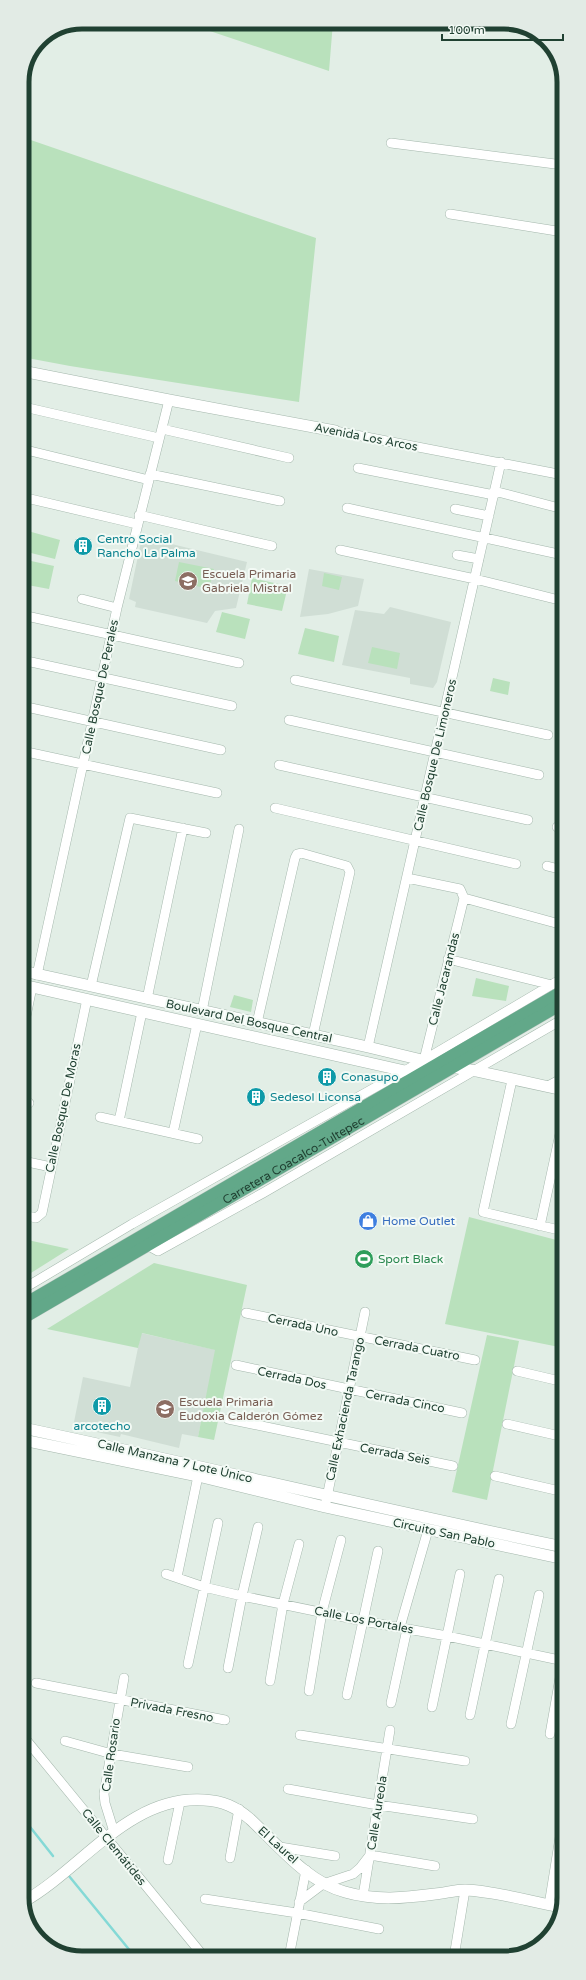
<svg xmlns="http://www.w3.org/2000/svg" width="586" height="1980" font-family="'Varela Round',sans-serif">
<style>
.built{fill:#d0ded5}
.green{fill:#b9e1bc}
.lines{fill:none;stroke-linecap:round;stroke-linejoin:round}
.stream{stroke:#84d9d6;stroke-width:2.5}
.minor-casing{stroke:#a4b7ac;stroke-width:10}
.tertiary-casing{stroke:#a4b7ac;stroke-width:12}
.primary-casing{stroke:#c1cac6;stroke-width:13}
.minor{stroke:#fff;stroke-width:9}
.tertiary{stroke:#fff;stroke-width:11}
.primary{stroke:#62a889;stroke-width:12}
.labels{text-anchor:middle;stroke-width:4;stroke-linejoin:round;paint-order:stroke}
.street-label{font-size:12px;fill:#204132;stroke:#f3faf5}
.culture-label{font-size:12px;fill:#0d838f;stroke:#f3faf5;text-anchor:start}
.education-label{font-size:12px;fill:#785e54;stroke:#f3faf5;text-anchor:start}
.shop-label{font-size:12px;fill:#366cbe;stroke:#f3faf5;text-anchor:start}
.leisure-label{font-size:12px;fill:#27864d;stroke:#f3faf5;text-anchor:start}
.rim{fill:none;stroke:#204132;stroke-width:5}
</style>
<rect width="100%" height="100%" fill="#e2eee6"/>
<path class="built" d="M 142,537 L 247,562 L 236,608 L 215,611 L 207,623 L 135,607 L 136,602 L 129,599 Z
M 309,569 L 364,579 L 358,606 L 328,614 L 300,617 Z
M 390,607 L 451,622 L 437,682 L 433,688 L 410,684 L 410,678 L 342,665 L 355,610 L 384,614 Z
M 141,1333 L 216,1350 L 198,1437 L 182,1434 L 179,1448 L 121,1434 L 120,1437 L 73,1427 L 83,1377 L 130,1387 Z"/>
<path class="green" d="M 183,22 L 333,22 L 329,71 Z
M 22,137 L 316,238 L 299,402 L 70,366 L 22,357 Z
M 28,531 L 60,540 L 55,559 L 23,551 Z
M 22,559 L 54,566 L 49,589 L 22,584 Z
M 179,562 L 214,569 L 209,589 L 175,581 Z
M 324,573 L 342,577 L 339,590 L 322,586 Z
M 252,578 L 288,586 L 282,611 L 247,604 Z
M 222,612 L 250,619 L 245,639 L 216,632 Z
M 305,628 L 339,636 L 334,662 L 298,654 Z
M 372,647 L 400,653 L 397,669 L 368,663 Z
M 493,678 L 510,682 L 508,695 L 490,691 Z
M 476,978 L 509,986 L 506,1001 L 472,996 Z
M 234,995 L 253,1000 L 251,1012 L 230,1007 Z
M 469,1217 L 564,1242 L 564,1348 L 445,1324 Z
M 23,1239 L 69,1249 L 23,1278 Z
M 154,1263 L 247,1285 L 214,1440 L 198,1437 L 215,1350 L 142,1333 L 138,1348 L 47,1329 Z
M 487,1335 L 519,1341 L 487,1500 L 452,1492 Z"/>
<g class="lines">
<path class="stream" d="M 23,1818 L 53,1856
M 69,1876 L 136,1958"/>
<defs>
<path id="minor" d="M 391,143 L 563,165
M 450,214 L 563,232
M 24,407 L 159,438
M 162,429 L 289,458
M 335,431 L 563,475
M 22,449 L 149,480
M 358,468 L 494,495
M 150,474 L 280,501
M 494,491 L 563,509
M 22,497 L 137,524
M 347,508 L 563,555
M 455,509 L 489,516
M 139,515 L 272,546
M 340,550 L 475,579 L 563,601
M 457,555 L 479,559
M 82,599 L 117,608
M 22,615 L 239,663
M 22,660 L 232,706
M 295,680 L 548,735
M 22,706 L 221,750
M 289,720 L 539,775
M 22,751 L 217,793
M 279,765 L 528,820
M 275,808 L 516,864
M 557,827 L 563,829
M 547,866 L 563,870
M 407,878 L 460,889 L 464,898
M 464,898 L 563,925
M 448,959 L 552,985
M 37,975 L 117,608 L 169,400
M 91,986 L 130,818 L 206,833
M 147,999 L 183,828
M 202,1011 L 239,829
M 257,1023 L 295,858 L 297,854 L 301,853 L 347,866 L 350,872 L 313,1035
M 23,1031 L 32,987
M 368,1047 L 501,462
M 424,1060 L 464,898
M 512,1080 L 483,1212 L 559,1230
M 548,1086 L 563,1078
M 23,1102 L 29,1103
M 100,1117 L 198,1139
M 119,1121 L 142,1012
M 173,1133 L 197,1024
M 23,1161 L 51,1167
M 23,1215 L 36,1218 L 42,1213 L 87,999
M 540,1226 L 563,1120
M 147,1245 L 158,1251 L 263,1193 L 563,1019
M 23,1289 L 132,1224 L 424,1060 L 563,978
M 246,1313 L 475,1360
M 236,1365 L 462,1413
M 517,1371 L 564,1382
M 228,1419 L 453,1466
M 507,1424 L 564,1437
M 495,1476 L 564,1492
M 326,1502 L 365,1312
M 166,1574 L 204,1587 L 242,1596 L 363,1621 L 447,1636 L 564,1661
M 177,1577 L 198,1476
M 400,1627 L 428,1530
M 188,1664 L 218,1523
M 228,1668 L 242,1596 L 258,1527
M 270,1681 L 283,1604 L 299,1544
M 36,1683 L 225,1720
M 309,1691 L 322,1612 L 341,1540
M 347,1695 L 378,1551
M 391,1703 L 407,1629
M 432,1707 L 460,1574
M 470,1715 L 499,1579
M 511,1724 L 539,1595
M 550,1734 L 563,1661
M 300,1735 L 465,1761
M 23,1736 L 205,1958
M 65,1741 L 112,1754 L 188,1767
M 288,1789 L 378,1805 L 473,1819
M 114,1832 L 105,1803 L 104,1794 L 124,1678
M 280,1847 L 335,1856
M 230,1858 L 239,1809
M 168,1860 L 180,1802
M 363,1896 L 390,1730
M 205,1899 L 297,1913 L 379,1929
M 299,1902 L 323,1884 L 353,1874 L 360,1868 L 370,1855 L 435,1866
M 549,1905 L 561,1831
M 228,1956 L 235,1957
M 289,1957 L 306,1870
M 454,1957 L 465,1890"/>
<path id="tertiary" d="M 22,371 L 169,400 L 335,431
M 23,971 L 368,1047 L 451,1067 L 476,1071 L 563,1090
M 23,985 L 405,1071 L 428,1071
M 23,1428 C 203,1466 383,1510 564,1547
M 23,1440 L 198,1476 L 325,1507 L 564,1559
M 23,1902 C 82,1869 129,1795 204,1800 C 223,1801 236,1807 250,1819 C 278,1845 307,1882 345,1892 C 376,1901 405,1898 435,1894 C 445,1893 456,1890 465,1890 C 496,1891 531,1902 561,1907"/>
<g id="primary">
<path d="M 23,1305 L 563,991"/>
<path id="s1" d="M 23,1318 L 563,1003"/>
</g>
</defs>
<use href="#minor" class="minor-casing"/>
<use href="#tertiary" class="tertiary-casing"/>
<use href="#primary" class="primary-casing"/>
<use href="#minor" class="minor"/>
<use href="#tertiary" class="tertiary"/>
<use href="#primary" class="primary"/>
</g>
<defs>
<symbol id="building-disc" viewBox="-11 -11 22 22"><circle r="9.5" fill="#0f9aa8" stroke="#f3faf5"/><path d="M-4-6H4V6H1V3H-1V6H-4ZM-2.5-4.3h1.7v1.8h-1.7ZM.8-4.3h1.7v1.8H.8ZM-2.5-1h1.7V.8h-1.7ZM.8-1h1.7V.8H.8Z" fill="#fff"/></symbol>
<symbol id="school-disc" viewBox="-11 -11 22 22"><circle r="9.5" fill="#8d6e63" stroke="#f3faf5"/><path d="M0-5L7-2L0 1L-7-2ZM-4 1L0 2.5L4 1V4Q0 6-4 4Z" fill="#fff"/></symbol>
<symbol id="shop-disc" viewBox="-11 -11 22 22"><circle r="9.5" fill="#3f7fe0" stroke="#f3faf5"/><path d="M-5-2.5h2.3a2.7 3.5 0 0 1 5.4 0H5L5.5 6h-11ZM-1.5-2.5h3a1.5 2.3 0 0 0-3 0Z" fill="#fff"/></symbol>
<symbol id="stadium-disc" viewBox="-11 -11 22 22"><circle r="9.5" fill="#2e9e5b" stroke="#f3faf5"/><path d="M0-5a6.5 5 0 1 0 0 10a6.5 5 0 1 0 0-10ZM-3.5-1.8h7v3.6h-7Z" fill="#fff"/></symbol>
</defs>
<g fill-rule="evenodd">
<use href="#building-disc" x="72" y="535" width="22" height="22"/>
<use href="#school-disc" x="177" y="570" width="22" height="22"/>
<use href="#building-disc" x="316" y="1066" width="22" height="22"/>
<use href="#building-disc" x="245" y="1086" width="22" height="22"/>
<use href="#shop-disc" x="357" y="1210" width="22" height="22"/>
<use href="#stadium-disc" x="353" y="1248" width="22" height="22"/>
<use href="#building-disc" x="91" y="1395" width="22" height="22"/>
<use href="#school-disc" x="154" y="1398" width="22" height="22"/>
</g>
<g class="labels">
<g class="street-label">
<text transform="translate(366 437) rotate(11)" y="4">Avenida Los Arcos</text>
<text transform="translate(100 687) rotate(-78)" y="4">Calle Bosque De Perales</text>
<text transform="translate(435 755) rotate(-77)" y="4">Calle Bosque De Limoneros</text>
<text transform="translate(444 979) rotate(-76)" y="4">Calle Jacarandas</text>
<text transform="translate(249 1021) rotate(12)" y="4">Boulevard Del Bosque Central</text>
<text transform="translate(63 1108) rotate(-78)" y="4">Calle Bosque De Moras</text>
<text dy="4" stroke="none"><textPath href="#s1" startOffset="313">Carretera Coacalco-Tultepec</textPath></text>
<text transform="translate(303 1325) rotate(12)" y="4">Cerrada Uno</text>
<text transform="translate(417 1348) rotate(11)" y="4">Cerrada Cuatro</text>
<text transform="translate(292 1378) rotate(12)" y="4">Cerrada Dos</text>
<text transform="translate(405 1401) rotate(11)" y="4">Cerrada Cinco</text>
<text transform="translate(345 1409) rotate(-78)" y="4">Calle Exhacienda Tarango</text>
<text transform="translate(395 1454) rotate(11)" y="4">Cerrada Seis</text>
<text transform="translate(175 1461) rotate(13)" y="4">Calle Manzana 7 Lote Único</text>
<text transform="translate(444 1533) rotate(12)" y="4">Circuito San Pablo</text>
<text transform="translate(364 1620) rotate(11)" y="4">Calle Los Portales</text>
<text transform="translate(172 1710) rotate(11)" y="4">Privada Fresno</text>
<text transform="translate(111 1755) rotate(-82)" y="4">Calle Rosario</text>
<text transform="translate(377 1813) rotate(-81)" y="4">Calle Aureola</text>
<text transform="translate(278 1845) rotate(42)" y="4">El Laurel</text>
<text transform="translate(114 1847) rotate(51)" y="4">Calle Clemátides</text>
</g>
<g class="culture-label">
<text x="97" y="543">Centro Social<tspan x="97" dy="14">Rancho La Palma</tspan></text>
<text x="341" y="1081">Conasupo</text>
<text x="270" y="1101">Sedesol Liconsa</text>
<text x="102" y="1430" text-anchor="middle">arcotecho</text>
</g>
<g class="education-label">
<text x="202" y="578">Escuela Primaria<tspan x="202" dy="14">Gabriela Mistral</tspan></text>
<text x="179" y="1406">Escuela Primaria<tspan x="179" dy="14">Eudoxia Calderón Gómez</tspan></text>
</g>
<g class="shop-label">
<text x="382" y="1225">Home Outlet</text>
</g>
<g class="leisure-label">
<text x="378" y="1263">Sport Black</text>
</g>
</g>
<path d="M0 0H586V1980H0ZM82 29H504A53 53 0 0 1 557 82V1898A53 53 0 0 1 504 1951H82A53 53 0 0 1 29 1898V82A53 53 0 0 1 82 29Z" fill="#e2ebe5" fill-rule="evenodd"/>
<path class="rim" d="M82 29H504A53 53 0 0 1 557 82V1898A53 53 0 0 1 504 1951H82A53 53 0 0 1 29 1898V82A53 53 0 0 1 82 29Z"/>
<path d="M442 34v6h121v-6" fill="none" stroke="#204132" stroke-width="2"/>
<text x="448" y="34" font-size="12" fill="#204132" stroke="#f3faf5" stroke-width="3" paint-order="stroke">100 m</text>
</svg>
